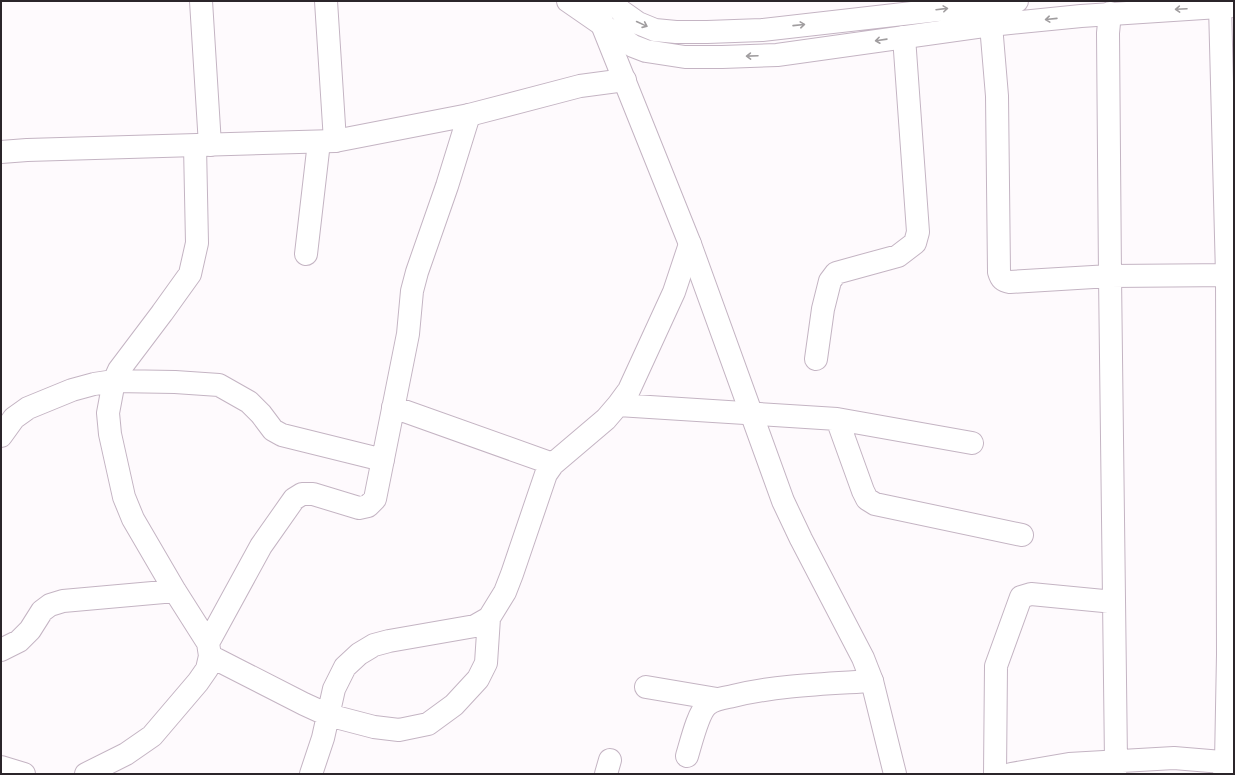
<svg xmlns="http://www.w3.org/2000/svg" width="1235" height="775" font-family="Mulish,sans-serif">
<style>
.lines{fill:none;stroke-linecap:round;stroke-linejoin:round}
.minor-casing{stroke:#c4b4c3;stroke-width:24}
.tertiary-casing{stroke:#c4b4c3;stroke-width:24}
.secondary-casing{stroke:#c4b4c3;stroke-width:24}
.minor{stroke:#fff;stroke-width:22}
.tertiary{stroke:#fff;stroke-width:22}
.secondary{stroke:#fff;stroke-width:22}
.oneway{stroke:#a09d9f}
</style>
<rect width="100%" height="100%" fill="#fefafd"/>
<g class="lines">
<defs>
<path id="minor" d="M 201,1 L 210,145
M 326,1 L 335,141
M 1220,6 L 1227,275 L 1228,654 L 1226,762 L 1224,774
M 1110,13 L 1108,33 L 1110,276 L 1234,275
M 991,25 L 997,96 L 999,272 C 1001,279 1003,281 1010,282 L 1110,276 L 1116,761 L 1115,774
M 306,254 L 319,142
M 816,359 L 823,309 L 830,281 L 836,273 L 898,256 L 915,243 L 918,232 L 904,37
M 618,405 L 837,419 L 972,443
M 393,407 L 553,464
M 837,419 L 863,491 L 867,499 L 875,504 L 1022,535
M 1,436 L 14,418 L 28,408 L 72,390 L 94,384 L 114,381 L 175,382 L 219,385 L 249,402 L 261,414 L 273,430 L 282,435 L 383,460
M 208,643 L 261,546 L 294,499 L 302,494 L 313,494 L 359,508 L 368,506 L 375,499 L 408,334 L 412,291 L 417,272 L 447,186 L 469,115
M 1,650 L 19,641 L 30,630 L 42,611 L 50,605 L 63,601 L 175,591
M 210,656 L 304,704 L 328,715 L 374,727 L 399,730 L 428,724 L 454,705 L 478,679 L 486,663 L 489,618
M 646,687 L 717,699
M 687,756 C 691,743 698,713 707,705 C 714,699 724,698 733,696 C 778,685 825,684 872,681
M 1,767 L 24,774
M 86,774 L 126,754 L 152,736 L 198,682 L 207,669 L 210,656 L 208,643 L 175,591 L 133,519 L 124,497 L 110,434 L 108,413 L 114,381 L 119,370 L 162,313 L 190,274 L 197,243 L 195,146
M 311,774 L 323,738 L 334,689 L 345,667 L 359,654 L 374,645 L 389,641 L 475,626 L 489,618 L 505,592 L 512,574 L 546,474 L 553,464 L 606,419 L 618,405 L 629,390 L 674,292 L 690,244
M 606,774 L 610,760
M 995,774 L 996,666 L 1021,597 L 1031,594 L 1114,602
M 1011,774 L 1069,764 L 1174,758 L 1234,763"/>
<path id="tertiary" d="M 568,1 L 633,46 L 646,51 L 685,57 L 722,57 L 777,55 L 991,25 L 1081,16 L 1234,6
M 612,1 L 621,11 L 638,23 L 655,30 L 676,32 L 707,32 L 762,30 L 1017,1
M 1,152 L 27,150 L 335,141 L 469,115 L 580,86 L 625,80"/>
<path id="secondary" d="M 597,1 L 603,27 L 690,244 L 783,501 L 801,539 L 863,658 L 872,681 L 895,774"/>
</defs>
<use href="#minor" class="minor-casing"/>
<use href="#tertiary" class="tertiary-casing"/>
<use href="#secondary" class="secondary-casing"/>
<use href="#minor" class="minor"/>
<use href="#tertiary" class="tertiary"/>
<use href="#secondary" class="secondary"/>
</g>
<defs><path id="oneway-shaft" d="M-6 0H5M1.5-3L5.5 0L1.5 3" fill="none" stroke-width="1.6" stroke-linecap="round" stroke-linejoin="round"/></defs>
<g class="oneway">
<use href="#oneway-shaft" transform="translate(942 9) rotate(-7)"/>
<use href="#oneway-shaft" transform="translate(1181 9) rotate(177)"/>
<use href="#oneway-shaft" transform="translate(1051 19) rotate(174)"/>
<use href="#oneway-shaft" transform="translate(642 24) rotate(25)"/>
<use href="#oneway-shaft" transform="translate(799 25) rotate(-6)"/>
<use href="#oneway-shaft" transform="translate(881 40) rotate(172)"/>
<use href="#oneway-shaft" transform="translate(752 56) rotate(178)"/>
</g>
<rect width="1235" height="775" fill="none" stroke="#2b252a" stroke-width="4"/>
</svg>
